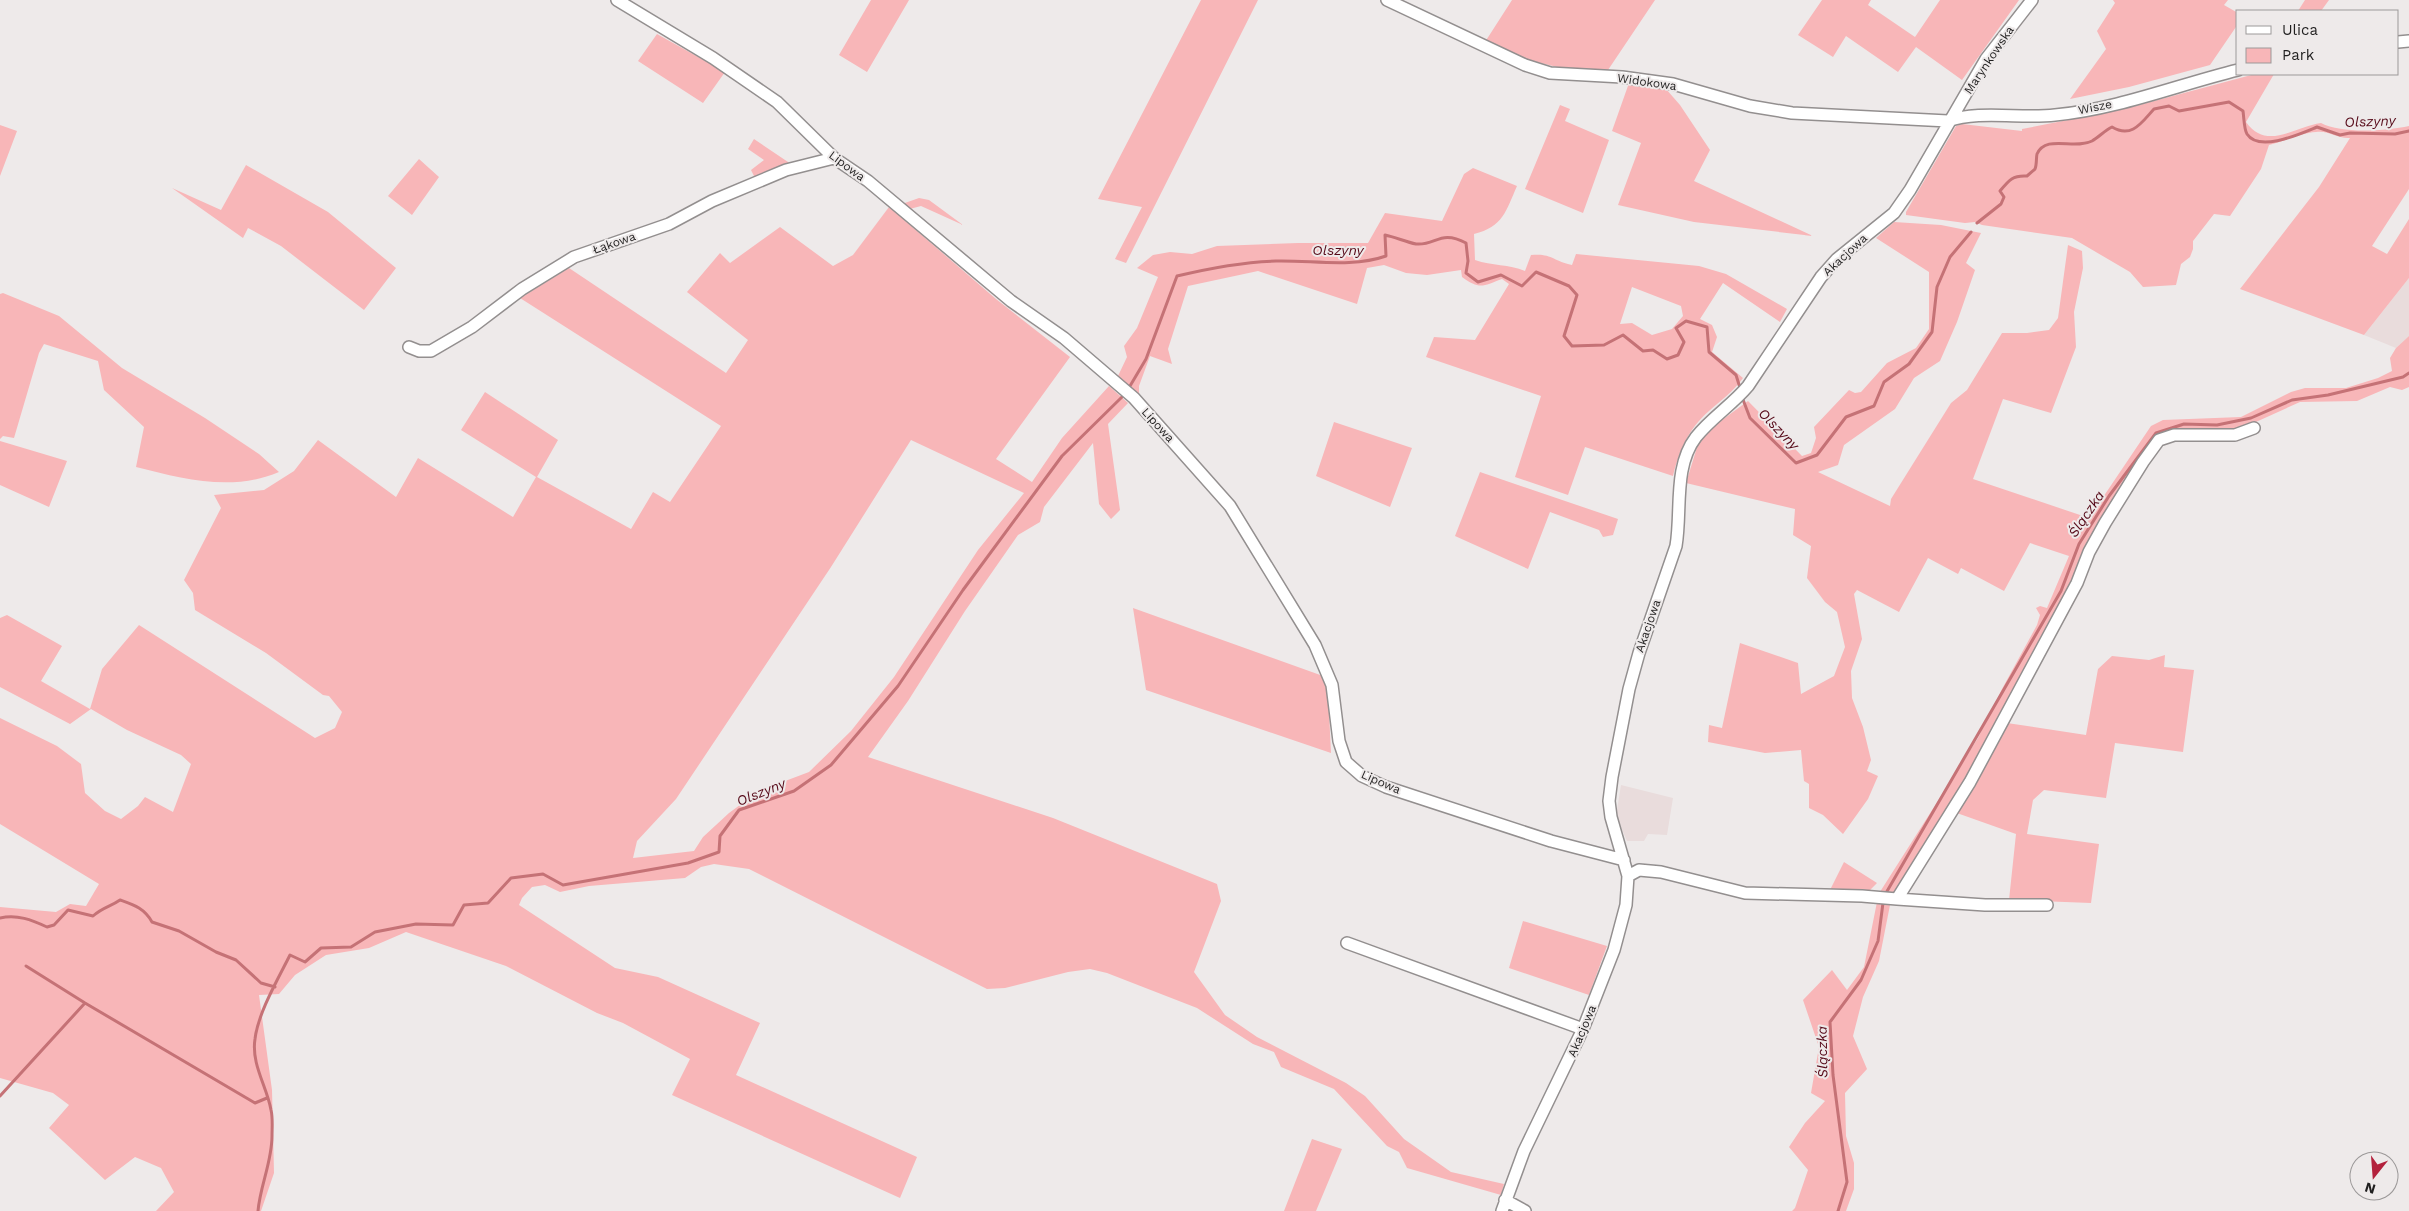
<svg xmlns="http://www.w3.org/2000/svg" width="2409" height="1211" font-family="'Work Sans',sans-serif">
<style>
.built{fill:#e9dcdc}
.green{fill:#f8b6b8;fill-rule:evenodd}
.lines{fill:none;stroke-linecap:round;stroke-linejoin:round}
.stream{stroke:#c57276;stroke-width:3}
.minor-casing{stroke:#938f8f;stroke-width:14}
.minor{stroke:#fff;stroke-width:11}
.labels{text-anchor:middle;stroke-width:4;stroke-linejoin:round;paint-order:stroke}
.street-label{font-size:12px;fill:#201f1f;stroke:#eeeaea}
.water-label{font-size:14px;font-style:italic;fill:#560918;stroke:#eeeaea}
</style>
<rect width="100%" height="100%" fill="#eeeaea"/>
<path class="built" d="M 2409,278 L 2409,336 L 2396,348 L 2364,335 Z
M 1621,785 L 1673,798 L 1667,835 L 1648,834 L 1644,841 L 1627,841 L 1616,816 Z"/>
<path class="green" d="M 871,0 L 909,0 L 867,72 L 839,55 Z
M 1201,0 L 1258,0 L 1126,263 L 1115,259 L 1142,207 L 1098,199 Z
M 1512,0 L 1655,0 L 1608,70 L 1561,68 L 1521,58 L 1485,42 Z
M 1822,0 L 1871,0 L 1868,5 L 1915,37 L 1940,0 L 2019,0 L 1962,80 L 1916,47 L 1898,72 L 1846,36 L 1833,57 L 1798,35 Z
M 2113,0 L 2228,0 L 2224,5 L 2238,13 L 2238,24 L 2210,65 L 2129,87 L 2070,99 L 2106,49 L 2097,31 L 2115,3 Z
M 2305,0 L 2329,0 L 2321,11 L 2298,11 Z
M 657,34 L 725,72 L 703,103 L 638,61 Z
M 2255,74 L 2274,74 L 2246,122 C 2267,151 2293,127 2321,123 C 2342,134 2385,131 2409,126 L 2409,189 L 2372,246 L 2387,254 L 2409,219 L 2409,278 L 2364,335 L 2240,289 L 2319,187 L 2350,138 C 2337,139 2329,130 2316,132 C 2301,133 2284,141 2269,145 L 2261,169 L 2230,216 L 2214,214 L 2193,241 L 2193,249 L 2190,257 L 2181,264 L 2176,285 L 2143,287 L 2130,272 L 2072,238 L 1982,225 L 1975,222 L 1965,223 L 1906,215 L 1906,212 L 1956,126 L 1962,124 L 2022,131 L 2022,129 L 2124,109 Z
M 1629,83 L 1666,89 L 1680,105 L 1710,150 L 1694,181 L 1813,236 L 1694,222 L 1618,205 L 1641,143 L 1612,131 Z
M 1560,105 L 1570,109 L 1565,121 L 1609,140 L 1583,213 L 1525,189 Z
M 0,125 L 17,131 L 0,176 Z
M 754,139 L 791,164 L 755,178 L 751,170 L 764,160 L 748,149 Z
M 419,159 L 439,177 L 412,215 L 388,196 Z
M 246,165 L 328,212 L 396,268 L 364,310 L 281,246 L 248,228 L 243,238 L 172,188 L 221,210 Z
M 1473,168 L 1517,186 C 1506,211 1503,227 1474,234 L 1475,260 C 1492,266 1509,264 1525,271 L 1531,255 C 1552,253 1553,261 1572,265 L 1576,254 L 1699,266 L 1726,274 L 1787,309 L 1780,322 L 1723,283 L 1700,319 L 1712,325 L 1717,337 L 1712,352 L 1743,378 C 1733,392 1721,400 1709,411 C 1689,428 1679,451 1673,476 L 1585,447 L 1568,495 L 1515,477 L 1541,396 L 1426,357 L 1434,337 L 1475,340 L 1509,284 L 1502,279 C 1483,286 1480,290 1462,277 L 1461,270 L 1427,275 L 1406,273 L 1384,265 L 1367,268 L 1357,304 L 1258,271 L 1188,286 L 1168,349 L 1172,364 L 1150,356 L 1139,386 L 1139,396 L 1118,376 L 1127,357 L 1124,346 L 1137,328 L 1158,277 L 1137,268 L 1153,255 L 1170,252 L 1192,254 L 1217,246 L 1298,243 L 1368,243 L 1385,213 L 1442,221 L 1464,174 ZM 1632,287 L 1681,306 L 1683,316 L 1672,329 L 1652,335 L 1632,323 L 1620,324 Z
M 919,198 L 929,200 L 963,225 L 921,206 L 906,210 L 902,204 Z
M 889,207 L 996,299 L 1070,357 L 996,459 L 1032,482 L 1062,438 L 1109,386 L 1128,403 L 1108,424 L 1120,510 L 1111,519 L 1099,504 L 1093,443 L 1044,507 L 1040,522 L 1018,535 L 965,611 L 908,701 L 868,757 L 1053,818 L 1217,884 L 1221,901 L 1194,972 L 1225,1015 L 1257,1037 L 1346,1083 L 1365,1096 L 1404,1139 L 1451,1172 L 1504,1184 L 1501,1195 L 1407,1168 L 1399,1152 L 1387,1146 L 1334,1089 L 1281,1067 L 1274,1052 L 1253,1044 L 1197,1008 L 1107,973 L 1090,969 L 1068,972 L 1005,988 L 987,989 L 749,869 L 714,864 L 701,867 L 685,878 L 589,886 L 560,892 L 545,885 L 532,887 L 522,898 L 519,905 L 615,968 L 658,977 L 760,1023 L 736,1075 L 917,1157 L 900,1198 L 672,1095 L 690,1059 L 623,1023 L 597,1013 L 506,966 L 406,932 L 369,948 L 326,955 L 295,975 L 279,994 L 259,995 L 272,1090 L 274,1173 L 261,1211 L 156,1211 L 174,1192 L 161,1168 L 135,1157 L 105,1180 L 49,1128 L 69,1105 L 53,1093 L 0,1078 L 0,907 L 56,912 L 70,904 L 86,906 L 99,884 L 0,824 L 0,718 L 57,746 L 81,764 L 85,793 L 105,811 L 121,819 L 138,806 L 145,797 L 173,812 L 191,764 L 181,755 L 127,730 L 91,709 L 70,724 L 0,687 L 0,618 L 7,615 L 62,646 L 41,681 L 90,709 L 102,669 L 139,625 L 315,738 L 335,728 L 342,712 L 329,696 L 323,695 L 266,653 L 195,610 L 193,593 L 184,580 L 221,508 L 214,495 L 264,490 L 294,471 L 318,440 L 396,497 L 418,458 L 513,517 L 536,477 L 461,430 L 485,392 L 558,440 L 537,477 L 631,529 L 653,492 L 670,502 L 721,426 L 520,298 L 569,268 L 726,373 L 748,340 L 687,292 L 720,253 L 730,263 L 780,227 L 833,266 L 853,255 ZM 911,440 L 1024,493 L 978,550 L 894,677 L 851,731 L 809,772 L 759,791 L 729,813 L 703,837 L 694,851 L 633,858 L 637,841 L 676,799 L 831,567 Z
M 1894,222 L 1941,225 L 1981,233 L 1966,263 L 1975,270 L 1957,322 L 1940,361 L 1914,378 L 1895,409 L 1844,445 L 1838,465 L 1818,472 L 1890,506 L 1891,499 L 1951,403 L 1967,390 L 2002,333 L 2027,333 L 2049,330 L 2058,318 L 2068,245 L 2082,251 L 2083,268 L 2074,312 L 2076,347 L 2051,413 L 2003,399 L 1973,479 L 2089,518 L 2151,426 L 2163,420 L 2241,417 L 2291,392 L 2305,388 L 2346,388 L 2378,378 L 2392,371 L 2390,358 L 2396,348 L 2409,336 L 2409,387 L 2402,390 L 2390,387 L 2357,401 L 2300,402 L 2236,431 L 2161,434 L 2075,580 L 1980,757 L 1898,892 L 1892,895 L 1878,895 L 1978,738 L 2002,689 L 2037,625 L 2040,615 L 2036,608 L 2040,606 L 2047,608 L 2069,556 L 2030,543 L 2004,591 L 1961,568 L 1958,574 L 1928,558 L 1899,612 L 1857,590 L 1854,594 L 1862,639 L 1851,671 L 1852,698 L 1863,727 L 1871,760 L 1867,771 L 1878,776 L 1868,799 L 1843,834 L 1823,815 L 1809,808 L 1809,784 L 1804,781 L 1801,750 L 1765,753 L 1708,742 L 1709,725 L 1722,728 L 1740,643 L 1798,663 L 1801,694 L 1834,676 L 1845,647 L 1837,612 L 1825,602 L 1807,578 L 1811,546 L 1793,535 L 1795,509 L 1686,483 L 1698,444 L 1711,428 L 1748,401 L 1802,456 L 1811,453 L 1816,438 L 1814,427 L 1849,390 L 1855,393 L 1861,392 L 1887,363 L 1916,348 L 1929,329 L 1929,272 L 1876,238 Z
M 3,293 L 59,316 L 122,368 L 205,418 L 259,454 L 279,472 C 231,492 184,479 136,467 L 144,427 L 104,390 L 98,361 L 44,344 L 39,353 L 14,438 L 3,436 L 0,439 L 0,294 Z
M 1334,422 L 1412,448 L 1390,507 L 1316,476 Z
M 0,441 L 67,461 L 49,507 L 0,485 Z
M 1480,472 L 1618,519 L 1613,535 L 1603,537 L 1599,530 L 1550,512 L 1528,569 L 1455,536 Z
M 1133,608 L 1323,676 L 1328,691 L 1331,753 L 1146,690 Z
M 2165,655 L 2164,667 L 2194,670 L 2183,752 L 2115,743 L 2106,798 L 2044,790 L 2033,800 L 2027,834 L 2099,844 L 2091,903 L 2009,900 L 2016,834 L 1954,812 L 2007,723 L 2086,735 L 2098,669 L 2112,656 L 2149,660 Z
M 1844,862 L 1877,883 L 1867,893 L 1829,892 Z
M 1877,902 L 1890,905 L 1879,961 L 1863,997 L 1853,1036 L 1867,1069 L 1845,1093 L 1846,1136 L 1854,1163 L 1854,1189 L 1846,1211 L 1792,1211 L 1795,1208 L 1808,1170 L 1789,1147 L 1805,1123 L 1825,1101 L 1811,1093 L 1819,1047 L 1803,1000 L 1832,970 L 1847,990 L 1864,967 Z
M 1523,921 L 1607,946 L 1589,995 L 1509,968 Z
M 1312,1139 L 1342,1149 L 1316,1211 L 1284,1211 Z"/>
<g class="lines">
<path class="stream" d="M 1977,223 L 2001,204 L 2004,197 L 2000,191 C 2009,180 2013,175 2027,176 L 2035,169 C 2037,164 2036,158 2037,154 C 2046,134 2074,150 2092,141 C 2099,137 2104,131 2112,127 C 2132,139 2142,122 2154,109 L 2169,106 L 2179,111 L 2229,102 L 2243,111 C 2244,118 2244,129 2247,134 C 2259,153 2302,133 2317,127 L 2340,135 L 2350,133 L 2395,134 L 2409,131
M 1130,386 L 1146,359 L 1177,276 C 1210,268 1242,262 1276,261 C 1312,260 1352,268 1386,256 L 1385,235 C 1395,237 1406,242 1416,244 C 1436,246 1440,229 1466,243 L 1468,261 L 1466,273 L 1478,282 L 1501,275 L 1522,286 L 1536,272 L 1569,286 L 1577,295 L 1564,336 L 1572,346 L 1604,345 L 1623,335 L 1643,351 L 1653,350 L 1667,359 L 1678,355 L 1684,342 L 1676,328 L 1686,321 L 1707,327 L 1709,352 L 1736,375 L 1741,391
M 1742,397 L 1750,418 L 1796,463 L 1817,455 L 1846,417 L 1874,406 L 1884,382 L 1909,364 L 1932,332 L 1937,287 L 1950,257 L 1971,232
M 1886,893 L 2061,591 L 2079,544 L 2109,496 L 2156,433 L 2184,424 L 2217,425 L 2251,418 L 2292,400 L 2328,395 L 2403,377 L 2409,373
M 0,918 C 17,914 32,920 47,927 L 54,925 L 68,910 L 93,916 C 103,907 110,907 120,900 C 134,905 144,908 152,922 L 179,931 L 216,952 L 236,960 L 261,983 L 275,987
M 26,966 L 85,1003 L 255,1103 L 267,1098
M 0,1096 L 85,1003
M 258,1211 C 260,1186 272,1162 272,1136 C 272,1128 273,1118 271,1110 C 267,1087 251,1064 255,1039 C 258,1013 278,979 290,955 L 305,962 L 321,948 L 351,947 L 375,932 L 416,924 L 453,925 L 464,905 L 488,903 L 511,878 L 543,874 L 563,885 L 688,863 L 719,852 L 720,836 L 739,810 L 794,791 L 831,765 L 898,686 L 963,590 L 1062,456 L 1124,395
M 1838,1211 L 1847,1182 L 1833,1075 L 1830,1022 L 1861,980 L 1878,941 L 1883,903"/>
<defs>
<path id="minor" d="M 617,0 L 713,58 L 777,102 L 834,158 L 868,181 L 1011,301 L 1064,338 L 1134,398 L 1230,506 L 1315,645 L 1332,685 L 1339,741 L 1346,762 L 1362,776 L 1386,787 L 1551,841 L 1624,860
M 1387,0 L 1525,65 L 1550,73 L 1622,77 L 1673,84 L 1750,106 L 1792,113 L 1948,121 C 1978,110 2022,119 2055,115 C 2118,109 2177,85 2238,70
M 2398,42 L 2409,41
M 409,347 L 419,351 L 431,351 L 472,327 L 522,289 L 574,257 L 669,224 L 712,201 L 786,170 L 834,158
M 1628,876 L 1639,870 L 1661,872 L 1745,893 L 1862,896 L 1897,899 L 1970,782 L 2077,583 L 2089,552 L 2105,523 L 2143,462 L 2159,440 L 2174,435 L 2235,435 L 2254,428
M 1897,899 L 1985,905 L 2047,905
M 1347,943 L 1583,1029
M 1505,1200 L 1525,1211
M 1502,1211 L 1524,1151 L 1583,1029 L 1614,950 L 1626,905 L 1628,876 L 1611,817 L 1609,801 L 1612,777 L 1629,689 L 1639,653 L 1676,546 C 1682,511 1673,467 1696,437 C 1711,418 1732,405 1748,386 L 1821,277 L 1837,259 L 1894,213 L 1910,190 L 1986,59 L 2032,0"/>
</defs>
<use href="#minor" class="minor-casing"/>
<use href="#minor" class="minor"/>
</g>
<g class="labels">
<g class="street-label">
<text transform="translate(1989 60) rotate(-56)" y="4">Marynkowska</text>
<text transform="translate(1647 82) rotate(8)" y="4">Widokowa</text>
<text transform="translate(2095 107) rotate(-11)" y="4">Wisze</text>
<text transform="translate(847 166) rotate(37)" y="4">Lipowa</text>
<text transform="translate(614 243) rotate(-19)" y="4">Łąkowa</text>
<text transform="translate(1845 255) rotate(-43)" y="4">Akacjowa</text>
<text transform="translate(1158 425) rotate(48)" y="4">Lipowa</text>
<text transform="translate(1648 626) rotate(-71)" y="4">Akacjowa</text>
<text transform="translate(1381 782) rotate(24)" y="4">Lipowa</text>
<text transform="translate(1582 1031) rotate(-67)" y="4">Akacjowa</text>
</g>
<g class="water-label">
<text transform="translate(2370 121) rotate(-2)" y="5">Olszyny</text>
<text x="1338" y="255">Olszyny</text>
<text transform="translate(1779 429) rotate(46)" y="5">Olszyny</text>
<text transform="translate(2086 514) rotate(-56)" y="5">Ślączka</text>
<text transform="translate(761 792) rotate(-22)" y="5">Olszyny</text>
<text transform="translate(1822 1052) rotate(-91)" y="5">Ślączka</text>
</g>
</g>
<rect x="2236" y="10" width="162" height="65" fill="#eeeaea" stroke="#9c9999"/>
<rect x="2246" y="26" width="25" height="8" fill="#ffffff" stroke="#9c9999"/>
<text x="2282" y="35" font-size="15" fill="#201f1f">Ulica</text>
<rect x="2246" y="48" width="25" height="15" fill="#f8b6b8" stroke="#9c9999"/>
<text x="2282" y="60" font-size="15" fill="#201f1f">Park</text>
<g transform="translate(2374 1176) rotate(197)"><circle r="24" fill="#eeeaea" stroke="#9c9999"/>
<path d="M0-4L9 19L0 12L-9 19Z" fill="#b3213c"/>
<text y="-8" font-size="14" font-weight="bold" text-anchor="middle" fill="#201f1f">N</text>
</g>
</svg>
